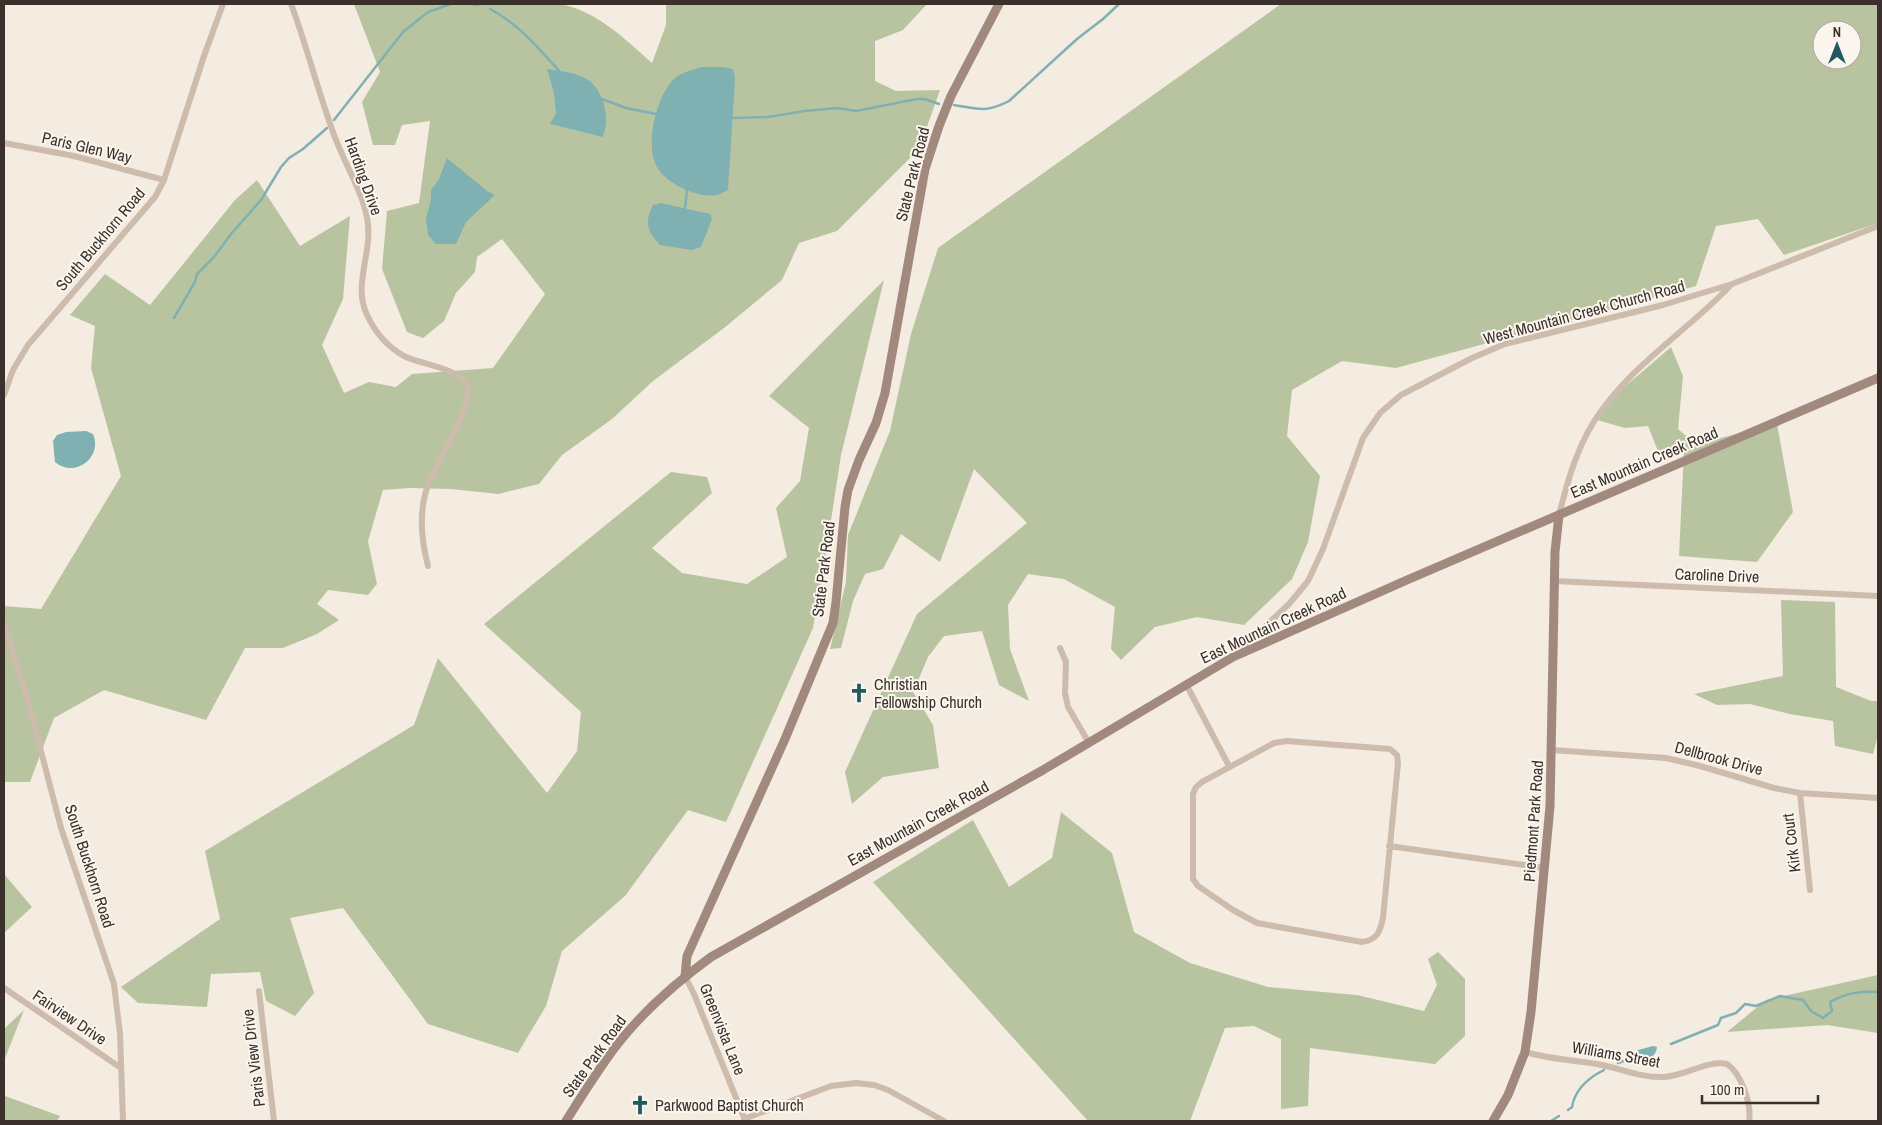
<svg xmlns="http://www.w3.org/2000/svg" width="1882" height="1125" font-family="'Archivo Narrow',sans-serif">
<style>
.green{fill:#b8c4a0;fill-rule:evenodd}
.water{fill:#7fb0b2}
.lines{fill:none;stroke-linecap:round;stroke-linejoin:round}
.stream{stroke:#7fb0b2;stroke-width:2.5}
.street{stroke:#cdbbac;stroke-width:6}
.secondary{stroke:#a18a7d;stroke-width:9}
.labels{text-anchor:middle;stroke-width:4;stroke-linejoin:round;paint-order:stroke}
.street-label{font-size:16px;fill:#3b302b;stroke:#fbf5ee}
.poi-label{font-size:16px;fill:#3b302b;stroke:#fbf5ee;text-anchor:start}
</style>
<rect width="100%" height="100%" fill="#f4ebe1"/>
<path class="green" d="M 354,4 L 559,4 C 596,10 625,39 652,63 L 666,25 L 666,4 L 927,4 L 903,30 L 875,41 L 875,81 L 896,91 L 940,90 L 919,149 L 837,231 L 799,243 L 782,280 L 724,328 L 653,381 L 612,419 L 562,455 L 539,484 L 498,494 L 451,489 L 410,488 L 383,490 L 368,541 L 377,584 L 368,595 L 328,590 L 317,604 L 339,620 L 317,634 L 283,648 L 245,648 L 206,720 L 104,690 L 54,718 L 30,782 L 4,782 L 4,606 L 41,609 L 121,476 L 91,368 L 95,326 L 70,315 L 105,274 L 150,305 L 235,200 L 257,180 L 300,246 L 350,216 L 343,299 L 322,345 L 344,393 L 369,382 L 396,387 L 412,374 L 493,368 L 545,294 L 502,239 L 477,257 L 475,272 L 456,293 L 444,321 L 423,338 L 407,332 L 382,269 L 387,211 L 419,203 L 430,121 L 402,125 L 395,145 L 373,145 L 362,102 L 380,72 Z
M 1281,4 L 1878,4 L 1878,223 L 1784,255 L 1758,219 L 1716,226 L 1696,286 L 1396,368 L 1342,361 L 1292,390 L 1287,436 L 1320,476 L 1308,542 L 1292,579 L 1244,625 L 1197,617 L 1155,627 L 1121,660 L 1111,649 L 1115,607 L 1064,579 L 1028,574 L 1008,605 L 1010,649 L 1029,701 L 999,685 L 982,631 L 944,636 L 928,657 L 913,692 L 933,725 L 939,768 L 883,777 L 852,804 L 845,772 L 917,614 L 1027,523 L 974,469 L 940,562 L 901,534 L 883,569 L 865,574 L 853,601 L 841,648 L 830,649 L 846,582 L 848,535 L 890,431 L 911,334 L 938,248 ZM 1822,30 L 1852,30 L 1852,60 L 1822,60 Z
M 884,280 L 841,455 L 826,553 L 813,628 L 726,822 L 688,810 L 625,896 L 562,951 L 546,1006 L 518,1053 L 428,1024 L 343,908 L 290,918 L 314,993 L 295,1016 L 266,1001 L 260,972 L 211,974 L 207,1007 L 138,1003 L 121,987 L 220,919 L 205,851 L 414,725 L 438,658 L 547,793 L 577,751 L 581,712 L 484,624 L 671,472 L 707,477 L 712,493 L 652,548 L 682,573 L 747,584 L 787,557 L 776,508 L 800,481 L 809,428 L 769,396 Z
M 1671,347 L 1683,376 L 1678,429 L 1696,444 L 1777,424 L 1793,512 L 1757,562 L 1679,556 L 1684,450 L 1660,456 L 1648,426 L 1625,428 L 1597,420 L 1621,390 Z
M 1781,600 L 1835,602 L 1836,687 L 1871,701 L 1878,701 L 1878,735 L 1873,754 L 1835,746 L 1833,721 L 1790,714 L 1750,704 L 1717,705 L 1694,694 L 1783,676 Z
M 1061,812 L 1112,853 L 1134,932 L 1190,963 L 1268,987 L 1357,995 L 1424,1011 L 1437,985 L 1428,959 L 1438,952 L 1465,979 L 1465,1036 L 1435,1064 L 1310,1048 L 1308,1106 L 1281,1109 L 1281,1039 L 1254,1026 L 1225,1028 L 1190,1121 L 1088,1121 L 873,882 L 973,820 L 1009,887 L 1052,858 Z
M 4,874 L 32,907 L 4,933 Z
M 1878,975 L 1878,1033 L 1827,1025 L 1727,1032 L 1766,1000 Z
M 24,1010 L 4,1061 L 4,1029 Z
M 4,1094 L 5,1096 L 60,1116 L 57,1121 L 4,1121 Z"/>
<path class="water" d="M 702,67 L 722,67 L 733,69 L 735,78 L 728,190 C 724,192 720,194 717,195 C 697,199 662,182 655,163 C 646,141 657,95 674,79 C 681,72 693,70 702,67 Z
M 547,69 C 560,71 573,72 585,78 C 599,85 607,106 606,122 C 606,127 604,132 603,137 L 550,124 L 556,113 L 554,93 Z
M 447,158 L 487,191 L 495,195 L 466,222 L 456,244 L 436,244 L 428,235 L 426,218 L 431,200 L 431,190 L 439,179 Z
M 661,203 L 710,214 L 712,219 L 701,247 L 692,250 L 660,245 C 647,231 644,223 653,205 Z
M 86,431 L 93,434 C 103,457 75,479 55,462 L 53,441 L 57,435 L 66,432 Z
M 1653,1046 L 1657,1047 C 1656,1057 1648,1060 1638,1061 L 1634,1054 L 1638,1050 Z"/>
<g class="lines">
<path class="stream" d="M 472,4 L 478,5
M 490,9 C 519,24 540,50 561,73
M 599,98 L 626,108 L 656,114
M 954,105 C 978,109 986,113 1009,101 L 1077,39 L 1103,19 L 1119,4
M 732,118 L 768,117 L 805,111 L 837,108 L 856,111 L 917,99 L 925,99 L 939,104
M 334,120 L 403,32 L 428,12 L 451,4
M 685,208 L 687,190
M 174,318 L 195,282 L 197,274 L 214,257 L 231,234 L 261,200 L 281,167 L 289,158 L 303,149 L 327,128
M 1671,1044 L 1718,1025 L 1721,1018 L 1736,1013 L 1745,1004 L 1756,1006 L 1780,996 L 1803,1000 L 1811,1011 L 1823,1018 L 1832,1011 L 1830,1002 C 1846,993 1860,991 1878,992
M 1618,1063 L 1638,1056
M 1568,1110 L 1572,1107 C 1575,1089 1588,1078 1604,1070
M 1551,1121 L 1559,1116"/>
<path class="street" d="M 291,4 C 308,49 319,96 336,140 C 346,166 362,191 367,218 C 374,251 352,284 367,315 C 375,332 388,347 404,356 C 421,365 462,368 467,387 C 473,411 433,465 426,491 C 419,515 422,543 428,566
M 4,143 L 74,156 L 164,180
M 4,395 L 13,370 L 28,345 L 155,197 L 164,180 L 204,56 L 223,4
M 1559,515 C 1567,483 1576,451 1593,423 C 1628,367 1685,333 1730,286
M 1554,581 L 1878,596
M 4,623 L 28,701 L 61,828 L 114,984 L 120,1034 L 123,1121
M 1060,648 L 1066,662 L 1065,693 L 1068,707 L 1089,743
M 1236,654 L 1289,604 L 1308,581 L 1323,549 L 1363,438 L 1380,413 L 1401,395 L 1472,358 L 1505,344 L 1663,305 L 1732,284 L 1878,226
M 1186,684 L 1229,766
M 1287,741 L 1390,749 L 1397,755 L 1398,763 L 1383,918 C 1380,932 1377,940 1362,942 L 1257,923 L 1233,910 L 1198,886 L 1193,879 L 1193,794 L 1196,787 L 1202,782 L 1274,743 Z
M 1552,750 L 1666,758 L 1700,766 L 1774,788 L 1800,793 L 1878,798
M 1800,793 L 1810,890
M 1389,846 L 1545,868
M 685,976 L 694,994 L 745,1120
M 4,988 L 121,1068
M 259,991 L 274,1121
M 1525,1052 C 1549,1059 1573,1060 1597,1064 C 1620,1068 1640,1078 1664,1077 C 1685,1076 1707,1060 1727,1064 C 1741,1073 1752,1105 1749,1121
M 744,1119 L 831,1086 L 856,1083 L 874,1085 L 888,1090 L 944,1121"/>
<path class="secondary" d="M 685,976 L 687,956 L 785,739 L 833,623 L 836,602 L 845,507 L 848,490 L 859,460 L 876,423 L 885,393 L 925,169 L 939,126 L 951,96 L 999,4
M 566,1121 C 581,1097 596,1073 613,1050 C 640,1014 674,984 711,957 L 1043,770 L 1233,657 L 1407,580 L 1878,378
M 1493,1121 L 1508,1095 L 1525,1052 L 1531,1012 L 1550,806 L 1555,552 L 1559,515"/>
</g>
<defs>
<symbol id="church-bare" viewBox="-9 -9 18 18"><path d="M-1.2-6h2.4v3.5h3.3v2.4h-3.3V6h-2.4V-.1h-3.3v-2.4h3.3Z" fill="#1f5a5e" stroke="#fbf5ee" stroke-width="2.5" paint-order="stroke"/></symbol>
</defs>
<g fill-rule="evenodd">
<use href="#church-bare" x="845" y="679" width="28" height="28"/>
<use href="#church-bare" x="626" y="1091" width="28" height="28"/>
</g>
<g class="labels">
<g class="street-label">
<text transform="translate(87 147) rotate(13)" y="6">Paris Glen Way</text>
<text transform="translate(912 174) rotate(-76)" y="6">State Park Road</text>
<text transform="translate(364 176) rotate(70)" y="6">Harding Drive</text>
<text transform="translate(100 239) rotate(-50)" y="6">South Buckhorn Road</text>
<text transform="translate(1584 312) rotate(-15)" y="6">West Mountain Creek Church Road</text>
<text transform="translate(1644 462) rotate(-23)" y="6">East Mountain Creek Road</text>
<text transform="translate(823 569) rotate(-83)" y="6">State Park Road</text>
<text transform="translate(1717 575) rotate(2)" y="6">Caroline Drive</text>
<text transform="translate(1273 625) rotate(-25)" y="6">East Mountain Creek Road</text>
<text transform="translate(1719 758) rotate(15)" y="6">Dellbrook Drive</text>
<text transform="translate(1533 821) rotate(-86)" y="6">Piedmont Park Road</text>
<text transform="translate(918 823) rotate(-29)" y="6">East Mountain Creek Road</text>
<text transform="translate(1791 843) rotate(-97)" y="6">Kirk Court</text>
<text transform="translate(90 866) rotate(72)" y="6">South Buckhorn Road</text>
<text transform="translate(70 1017) rotate(34)" y="6">Fairview Drive</text>
<text transform="translate(723 1029) rotate(68)" y="6">Greenvista Lane</text>
<text transform="translate(1616 1054) rotate(10)" y="6">Williams Street</text>
<text transform="translate(594 1056) rotate(-54)" y="6">State Park Road</text>
<text transform="translate(253 1058) rotate(-97)" y="6">Paris View Drive</text>
</g>
<g class="poi-label">
<text x="874" y="690">Christian<tspan x="874" dy="18">Fellowship Church</tspan></text>
<text x="655" y="1111">Parkwood Baptist Church</text>
</g>
</g>
<rect width="1882" height="1125" fill="none" stroke="#3b302b" stroke-width="10"/>
<g transform="translate(1837 45)"><circle r="24" fill="#fbf5ee" stroke="#aea6a0"/>
<path d="M0-4L9 19L0 12L-9 19Z" fill="#1f5a5e"/>
<text y="-8" font-size="14" font-weight="bold" text-anchor="middle" fill="#3b302b">N</text>
</g>
<path d="M1702 1095v8h116v-8" fill="none" stroke="#3b302b" stroke-width="2.5"/>
<text x="1710" y="1095" font-size="15" fill="#3b302b" stroke="#fbf5ee" stroke-width="4" paint-order="stroke">100 m</text>
</svg>
